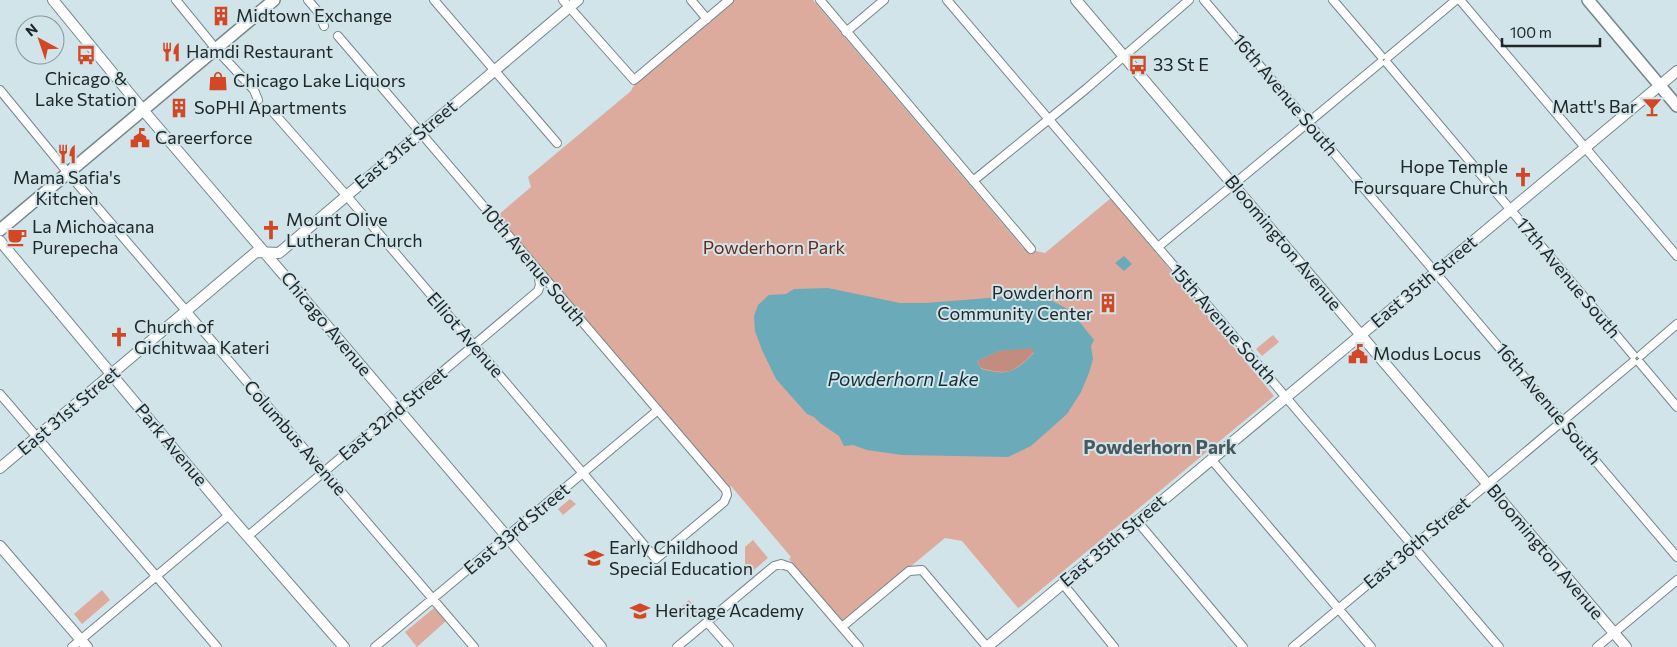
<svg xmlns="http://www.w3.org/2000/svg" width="1677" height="647" font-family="Commissioner,sans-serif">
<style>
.green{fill:#ddab9e}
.forest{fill:#c28d7f}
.water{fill:#6baab9;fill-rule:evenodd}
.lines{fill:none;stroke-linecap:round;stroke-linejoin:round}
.minor-casing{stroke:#75868a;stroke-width:10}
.tertiary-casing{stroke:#75868a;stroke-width:12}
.secondary-casing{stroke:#75868a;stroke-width:14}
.minor{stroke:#fff;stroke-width:8}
.tertiary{stroke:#fff;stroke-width:10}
.secondary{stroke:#fff;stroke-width:11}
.labels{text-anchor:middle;stroke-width:4;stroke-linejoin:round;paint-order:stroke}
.poi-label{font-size:18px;fill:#202729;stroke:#d1e4e9;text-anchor:start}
.street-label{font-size:18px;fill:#202729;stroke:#d1e4e9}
.park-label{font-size:18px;fill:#682717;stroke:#d1e4e9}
.water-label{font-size:19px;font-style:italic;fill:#0f3037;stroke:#d1e4e9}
.neighbourhood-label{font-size:19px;font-weight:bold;fill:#48585c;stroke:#d1e4e9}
</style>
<rect width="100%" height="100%" fill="#d1e4e9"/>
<path class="green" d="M 734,0 L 813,0 L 1023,248 L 1045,253 L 1111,198 L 1274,396 L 1020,607 L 1018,608 L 962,541 L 945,538 L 846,620 L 842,621 L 789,559 L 791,557 L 731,486 L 729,487 L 497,216 L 531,187 L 528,177 L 631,91 L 634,85 Z
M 1273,335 L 1279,342 L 1262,356 L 1256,349 Z
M 570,499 L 576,504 L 563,515 L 558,509 Z
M 753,540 L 768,558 L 748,575 L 745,572 L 745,547 Z
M 102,590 L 110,600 L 82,624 L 74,614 Z
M 689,600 L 699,611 L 689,619 L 679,609 Z
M 434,608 L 446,621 L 417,647 L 405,632 Z"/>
<path class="forest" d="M 1032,347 L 1034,352 C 1014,372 1010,376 981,368 L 977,361 L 999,351 Z"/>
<path class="water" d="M 1124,256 L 1132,264 L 1124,271 L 1115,263 Z
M 828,288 L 900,303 L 925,303 L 1026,295 L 1049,299 L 1071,311 L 1094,340 L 1091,346 L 1093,359 L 1089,373 L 1081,392 L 1067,414 L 1031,446 L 1008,457 L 902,455 L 867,450 L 853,445 L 844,446 L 839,436 L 820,423 L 814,417 L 807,414 L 776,379 L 762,350 L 755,331 L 754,316 L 758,305 L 769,295 L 786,294 L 794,289 ZM 1032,348 L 1034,353 C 1014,373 1009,376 981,369 L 977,361 L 999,351 Z"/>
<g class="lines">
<defs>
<path id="minor" d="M 176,0 L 216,49 L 254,90 L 258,100
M 308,0 L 319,13 L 324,26
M 434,0 L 557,143
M 563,0 L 634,80 L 729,0
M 691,0 L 707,19
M 820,0 L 1031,249
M 947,0 L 1499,647
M 1204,0 L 1677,557
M 1333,0 L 1381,56
M 1460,0 L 1677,256
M 846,32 L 884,0
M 1388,57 L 1456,0
M 1387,63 L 1633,355
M 0,90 L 68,173 L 474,647
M 273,112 L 346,195 L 656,559 L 724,502 L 727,495 L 726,490 L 338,36
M 973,181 L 1086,89 L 1189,0
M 1158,247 L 1380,63
M 1641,355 L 1677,324
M 1640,363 L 1677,407
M 0,394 L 217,647
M 1211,459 L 1371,647
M 1137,521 L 1243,647
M 248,536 L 538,291 L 540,285 L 538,273
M 1063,584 L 1114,647
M 707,622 L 729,647
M 842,627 L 909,571 L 922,570 L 987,647
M 72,647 L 229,515
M 375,647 L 658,410
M 677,647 L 774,566 L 781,564 L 790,567 L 859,647
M 1293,647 L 1633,362
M 1597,647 L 1677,580"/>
<path id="tertiary" d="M 53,0 L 143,110 L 601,647
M 1076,0 L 1626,647
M 0,241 L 229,515 L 344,647
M 0,468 L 256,252 L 279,253 L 578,0
M 0,546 L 87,647
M 987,647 L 1677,71"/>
<path id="secondary" d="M 1588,0 L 1677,106
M 0,230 L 274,0"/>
</defs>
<use href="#minor" class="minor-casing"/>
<use href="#tertiary" class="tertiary-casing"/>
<use href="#secondary" class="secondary-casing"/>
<use href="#minor" class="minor"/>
<use href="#tertiary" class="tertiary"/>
<use href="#secondary" class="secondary"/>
</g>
<defs>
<symbol id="building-bare" viewBox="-9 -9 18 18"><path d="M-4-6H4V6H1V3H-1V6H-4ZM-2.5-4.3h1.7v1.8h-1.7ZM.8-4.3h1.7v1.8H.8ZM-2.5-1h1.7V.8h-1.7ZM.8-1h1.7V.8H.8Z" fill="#d24827" stroke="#d1e4e9" stroke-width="2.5" paint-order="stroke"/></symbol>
<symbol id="restaurant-bare" viewBox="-9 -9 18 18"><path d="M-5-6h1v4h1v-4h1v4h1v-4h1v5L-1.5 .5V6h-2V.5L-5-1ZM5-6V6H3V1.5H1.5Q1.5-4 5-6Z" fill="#d24827" stroke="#d1e4e9" stroke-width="2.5" paint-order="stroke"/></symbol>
<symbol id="bus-bare" viewBox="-9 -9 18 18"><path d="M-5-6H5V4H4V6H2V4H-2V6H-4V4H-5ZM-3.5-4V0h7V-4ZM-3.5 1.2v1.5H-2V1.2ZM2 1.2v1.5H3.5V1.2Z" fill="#d24827" stroke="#d1e4e9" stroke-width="2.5" paint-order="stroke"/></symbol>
<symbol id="shop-bare" viewBox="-9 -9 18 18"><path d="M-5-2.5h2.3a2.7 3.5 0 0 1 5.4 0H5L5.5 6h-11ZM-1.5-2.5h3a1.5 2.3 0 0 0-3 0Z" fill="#d24827" stroke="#d1e4e9" stroke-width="2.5" paint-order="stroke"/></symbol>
<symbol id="bar-bare" viewBox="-9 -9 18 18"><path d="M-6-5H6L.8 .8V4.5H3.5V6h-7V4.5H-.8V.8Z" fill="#d24827" stroke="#d1e4e9" stroke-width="2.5" paint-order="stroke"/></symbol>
<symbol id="civic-bare" viewBox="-9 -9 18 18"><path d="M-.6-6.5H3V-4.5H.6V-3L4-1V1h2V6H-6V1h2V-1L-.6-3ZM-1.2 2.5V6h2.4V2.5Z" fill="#d24827" stroke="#d1e4e9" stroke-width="2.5" paint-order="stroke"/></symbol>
<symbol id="church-bare" viewBox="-9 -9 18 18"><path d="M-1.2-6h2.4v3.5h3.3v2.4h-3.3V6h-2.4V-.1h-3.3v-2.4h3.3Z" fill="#d24827" stroke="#d1e4e9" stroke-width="2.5" paint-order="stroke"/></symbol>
<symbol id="cafe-bare" viewBox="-9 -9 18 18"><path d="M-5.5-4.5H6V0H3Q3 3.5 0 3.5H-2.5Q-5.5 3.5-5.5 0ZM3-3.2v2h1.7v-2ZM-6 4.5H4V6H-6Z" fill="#d24827" stroke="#d1e4e9" stroke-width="2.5" paint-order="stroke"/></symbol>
<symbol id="school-bare" viewBox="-9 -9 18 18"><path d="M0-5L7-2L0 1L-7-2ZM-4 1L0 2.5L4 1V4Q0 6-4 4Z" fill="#d24827" stroke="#d1e4e9" stroke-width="2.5" paint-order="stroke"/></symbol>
</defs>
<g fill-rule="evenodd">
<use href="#building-bare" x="207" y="2" width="28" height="28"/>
<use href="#restaurant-bare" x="157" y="38" width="28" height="28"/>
<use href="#bus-bare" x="72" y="41" width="28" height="28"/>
<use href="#bus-bare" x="1124" y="51" width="28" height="28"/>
<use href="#shop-bare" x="204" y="67" width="28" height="28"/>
<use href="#bar-bare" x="1638" y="93" width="28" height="28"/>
<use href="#building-bare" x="165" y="94" width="28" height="28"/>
<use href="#civic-bare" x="126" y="124" width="28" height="28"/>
<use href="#restaurant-bare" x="53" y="140" width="28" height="28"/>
<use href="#church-bare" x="1509" y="163" width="28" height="28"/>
<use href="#church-bare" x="257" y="216" width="28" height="28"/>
<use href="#cafe-bare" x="3" y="223" width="28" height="28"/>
<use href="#building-bare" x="1094" y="289" width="28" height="28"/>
<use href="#church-bare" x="105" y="323" width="28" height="28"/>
<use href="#civic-bare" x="1344" y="340" width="28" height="28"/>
<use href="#school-bare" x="580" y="544" width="28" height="28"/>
<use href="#school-bare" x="626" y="597" width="28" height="28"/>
</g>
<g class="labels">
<g class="poi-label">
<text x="236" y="22">Midtown Exchange</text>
<text x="186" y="58">Hamdi Restaurant</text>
<text x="1153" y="71">33 St E</text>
<text x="86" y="85" text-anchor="middle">Chicago &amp;<tspan x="86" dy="21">Lake Station</tspan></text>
<text x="233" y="87">Chicago Lake Liquors</text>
<text x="1637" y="113" text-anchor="end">Matt's Bar</text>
<text x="194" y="114">SoPHI Apartments</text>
<text x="155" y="144">Careerforce</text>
<text x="1508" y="173" text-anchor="end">Hope Temple<tspan x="1508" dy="21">Foursquare Church</tspan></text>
<text x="67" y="184" text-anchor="middle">Mama Safia's<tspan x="67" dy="21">Kitchen</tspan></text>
<text x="286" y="226">Mount Olive<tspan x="286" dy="21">Lutheran Church</tspan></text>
<text x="32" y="233">La Michoacana<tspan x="32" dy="21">Purepecha</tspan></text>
<text x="1093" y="299" text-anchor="end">Powderhorn<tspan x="1093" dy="21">Community Center</tspan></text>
<text x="134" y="333">Church of<tspan x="134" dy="21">Gichitwaa Kateri</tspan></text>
<text x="1373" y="360">Modus Locus</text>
<text x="609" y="554">Early Childhood<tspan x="609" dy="21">Special Education</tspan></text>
<text x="655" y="617">Heritage Academy</text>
</g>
<g class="street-label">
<text transform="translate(1285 95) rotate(50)" y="6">16th Avenue South</text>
<text transform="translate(406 145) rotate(-40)" y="6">East 31st Street</text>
<text transform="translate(1283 243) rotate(50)" y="6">Bloomington Avenue</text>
<text transform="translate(533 265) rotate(50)" y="6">10th Avenue South</text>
<text transform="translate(1568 278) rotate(50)" y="6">17th Avenue South</text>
<text transform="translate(1424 282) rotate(-40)" y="6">East 35th Street</text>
<text transform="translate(326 324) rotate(50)" y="6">Chicago Avenue</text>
<text transform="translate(1223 324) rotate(49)" y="6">15th Avenue South</text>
<text transform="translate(465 335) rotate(49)" y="6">Elliot Avenue</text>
<text transform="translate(1548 404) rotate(50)" y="6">16th Avenue South</text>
<text transform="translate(69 411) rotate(-40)" y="6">East 31st Street</text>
<text transform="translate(393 414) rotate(-40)" y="6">East 32nd Street</text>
<text transform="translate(295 438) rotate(49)" y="6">Columbus Avenue</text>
<text transform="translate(171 445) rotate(50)" y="6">Park Avenue</text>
<text transform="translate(517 529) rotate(-40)" y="6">East 33rd Street</text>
<text transform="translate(1113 541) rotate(-40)" y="6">East 35th Street</text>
<text transform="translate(1417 543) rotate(-40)" y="6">East 36th Street</text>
<text transform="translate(1545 552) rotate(50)" y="6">Bloomington Avenue</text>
</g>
<g class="park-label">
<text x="774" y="254">Powderhorn Park</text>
</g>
<g class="water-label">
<text x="903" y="386">Powderhorn Lake</text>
</g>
<g class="neighbourhood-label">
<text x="1160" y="454">Powderhorn Park</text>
</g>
</g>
<g transform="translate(40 40) rotate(320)"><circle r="24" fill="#d1e4e9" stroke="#8a989c"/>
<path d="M0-4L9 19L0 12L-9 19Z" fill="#d24827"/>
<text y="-8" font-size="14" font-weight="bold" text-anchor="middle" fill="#202729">N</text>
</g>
<path d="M1502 38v8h98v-8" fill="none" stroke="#202729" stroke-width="2.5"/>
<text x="1510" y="38" font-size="15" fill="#202729" stroke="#d1e4e9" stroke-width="4" paint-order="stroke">100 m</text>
</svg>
